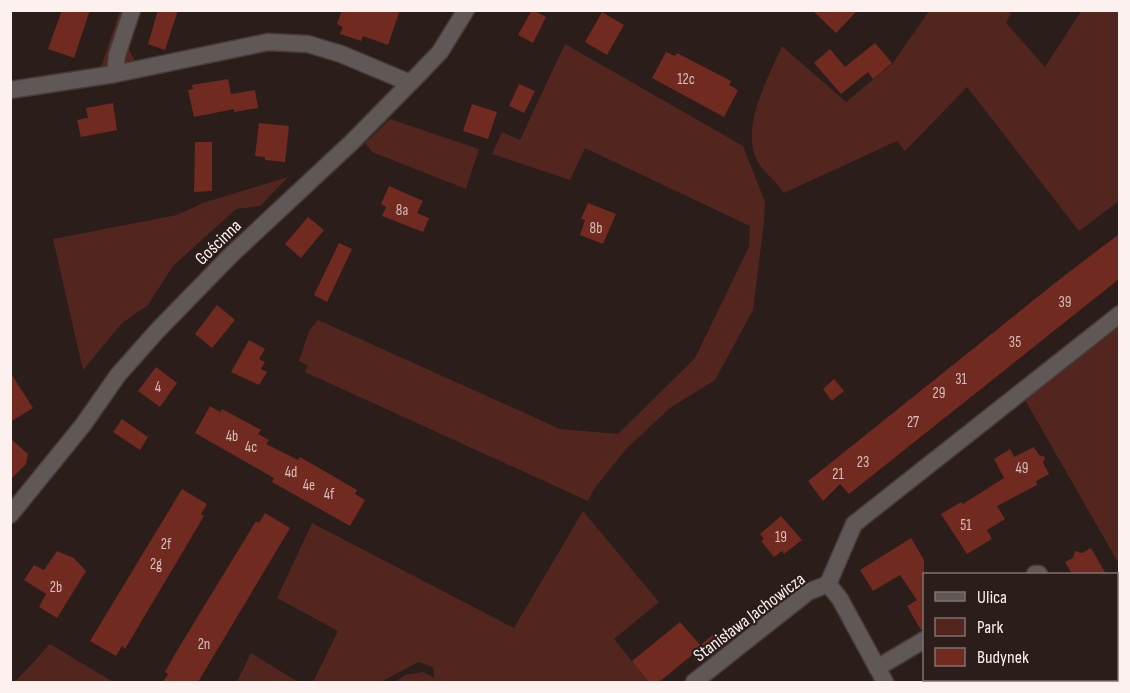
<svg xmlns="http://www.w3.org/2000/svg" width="1130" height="693" font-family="'Sofia Sans Condensed',sans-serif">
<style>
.green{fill:#52261f}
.building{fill:#702a20}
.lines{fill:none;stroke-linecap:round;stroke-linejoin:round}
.minor-casing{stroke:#483b38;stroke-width:19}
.minor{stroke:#605856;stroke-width:16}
.labels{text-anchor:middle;stroke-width:4.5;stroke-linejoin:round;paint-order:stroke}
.number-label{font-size:15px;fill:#d9bfbb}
.street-label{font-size:18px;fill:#fcf1ef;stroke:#2b1d1a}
</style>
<rect width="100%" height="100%" fill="#2b1d1a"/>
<path class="green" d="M 120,11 L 139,11 L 127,46 L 138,66 L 99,73 Z
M 929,11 L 1012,11 L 1006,23 L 1045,67 L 1081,11 L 1119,11 L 1119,201 L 1079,231 L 967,87 L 905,151 L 897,141 L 784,193 C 776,181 767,175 760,165 C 737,132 768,79 782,46 L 846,102 L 893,63 Z
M 565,44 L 743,146 L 765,202 L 764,222 L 753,310 L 715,380 L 670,408 L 626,449 L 594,489 L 588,501 L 305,372 L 308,366 L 299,361 L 309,331 L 318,320 L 560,429 L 618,434 L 695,358 L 749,247 L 750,226 L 585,148 L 570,180 L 492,154 L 502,132 L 520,140 Z
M 390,119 L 479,149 L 466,189 L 372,152 L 365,143 Z
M 288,177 L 260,206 L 236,209 L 173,266 L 148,305 L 122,323 L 83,370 L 53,239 L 177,215 L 203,203 Z
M 1119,327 L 1119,564 L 1025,400 Z
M 583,511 L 659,602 L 614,639 L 649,682 L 395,682 L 405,675 L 423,672 L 434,678 L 433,667 L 418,662 L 381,682 L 313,682 L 338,631 L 277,598 L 312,523 L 514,628 Z
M 50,644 L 113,682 L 15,682 Z
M 251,653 L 298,682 L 237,682 Z"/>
<path class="building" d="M 62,10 L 90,10 L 74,58 L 48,49 Z
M 158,10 L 178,10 L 165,50 L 148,44 Z
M 342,10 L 400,10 L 388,45 L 363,36 L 361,41 L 340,34 L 343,27 L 337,24 Z
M 532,10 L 546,17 L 533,43 L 518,35 Z
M 812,10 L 858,10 L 836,33 Z
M 602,12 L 624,25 L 607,55 L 585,42 Z
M 875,43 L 892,63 L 873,79 L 868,72 L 841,94 L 814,63 L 830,49 L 845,67 Z
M 666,52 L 675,56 L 677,53 L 731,81 L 729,85 L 738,90 L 724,117 L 652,78 Z
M 228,79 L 231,94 L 255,90 L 258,108 L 234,112 L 234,109 L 194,117 L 188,90 L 193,89 L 192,85 Z
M 519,84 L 535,91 L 524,113 L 509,106 Z
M 113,103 L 117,130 L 81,137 L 77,120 L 88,118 L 86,108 Z
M 472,104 L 497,112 L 488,139 L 463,131 Z
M 259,123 L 289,126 L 285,162 L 265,160 L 265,157 L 255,156 Z
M 195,142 L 212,142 L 212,191 L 194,192 Z
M 389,186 L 423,201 L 417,213 L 429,218 L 423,232 L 382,216 L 386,207 L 381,204 Z
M 588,203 L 616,214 L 603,244 L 580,235 L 585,220 L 581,219 Z
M 308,217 L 324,230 L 301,258 L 285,244 Z
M 1119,234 L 1119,279 L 849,494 L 840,484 L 823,501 L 808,481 L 1060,279 Z
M 339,243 L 352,249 L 327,302 L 314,295 Z
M 217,305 L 235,320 L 212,348 L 195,334 Z
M 249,340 L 265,349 L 259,359 L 265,362 L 261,369 L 267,372 L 259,385 L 231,372 Z
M 156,367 L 177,383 L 160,407 L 138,391 Z
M 10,372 L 33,408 L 10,422 Z
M 834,379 L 844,391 L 832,401 L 823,389 Z
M 210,406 L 220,412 L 222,409 L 261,430 L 258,434 L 269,440 L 266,444 L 298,460 L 300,457 L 357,490 L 355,494 L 365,500 L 350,526 L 272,482 L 274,478 L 195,433 Z
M 122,419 L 148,437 L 140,450 L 113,432 Z
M 10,438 L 28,454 L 26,464 L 10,480 Z
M 1034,447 L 1039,455 L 1045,457 L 1043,463 L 1049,474 L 1036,481 L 1037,485 L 997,506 L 1005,519 L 987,530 L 992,539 L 967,554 L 941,514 L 961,502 L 963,504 L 1004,478 L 994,459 L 1010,449 L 1014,457 Z
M 182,489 L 207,504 L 201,514 L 204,516 L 125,649 L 122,646 L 116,656 L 90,641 Z
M 265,513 L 290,528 L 198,682 L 163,682 L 168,674 L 165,672 L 175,654 L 256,521 L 259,523 Z
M 781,516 L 802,540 L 784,554 L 782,551 L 774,557 L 761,541 L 764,539 L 760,534 Z
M 911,538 L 924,560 L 924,630 L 921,630 L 907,606 L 917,600 L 900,575 L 873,591 L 860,570 Z
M 1091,548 L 1106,574 L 1072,574 L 1065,562 L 1073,558 L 1075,551 L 1082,553 Z
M 57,551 L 74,558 L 86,571 L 57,618 L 39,607 L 46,594 L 24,580 L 34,565 L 44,570 Z
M 680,622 L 702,647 L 659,682 L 649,682 L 632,661 Z
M 715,633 L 724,645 L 711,656 L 702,644 Z"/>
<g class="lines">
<defs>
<path id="minor" d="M 115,74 L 117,55 L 132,10
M 10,90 L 115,74 L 268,42 L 308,44 L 341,54 L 410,83
M 10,515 L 83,425 L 118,375 L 157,331 L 231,255 L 351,143 L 417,76 L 440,52 L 466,10
M 1035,574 L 1039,574
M 828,584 L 854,524 L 1120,314
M 828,584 L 840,599 L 885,682
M 877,668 L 924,640
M 694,682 L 808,592 L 828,584"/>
</defs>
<use href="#minor" class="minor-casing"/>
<use href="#minor" class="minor"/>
</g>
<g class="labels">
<g class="number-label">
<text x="686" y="84">12c</text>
<text x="402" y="215">8a</text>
<text x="596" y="233">8b</text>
<text x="1065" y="307">39</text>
<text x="1015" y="347">35</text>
<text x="961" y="384">31</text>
<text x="158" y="392">4</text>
<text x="939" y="398">29</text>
<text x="913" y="427">27</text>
<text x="232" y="441">4b</text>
<text x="251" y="452">4c</text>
<text x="863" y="467">23</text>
<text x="1022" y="473">49</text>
<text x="291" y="477">4d</text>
<text x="838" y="479">21</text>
<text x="309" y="490">4e</text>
<text x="329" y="499">4f</text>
<text x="966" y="530">51</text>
<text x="781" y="542">19</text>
<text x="166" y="549">2f</text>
<text x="156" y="569">2g</text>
<text x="56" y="592">2b</text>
<text x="204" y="649">2n</text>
</g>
<g class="street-label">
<text transform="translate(218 242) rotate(-44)" y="6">Gościnna</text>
<text transform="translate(749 617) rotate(-37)" y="6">Stanisława Jachowicza</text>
</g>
</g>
<rect width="1130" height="693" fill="none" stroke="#fcf1ef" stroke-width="24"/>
<rect x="923" y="573" width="195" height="108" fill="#2b1d1a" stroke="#7f726f" stroke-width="1.5"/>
<rect x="935" y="592" width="30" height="9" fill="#605856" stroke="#7f726f" stroke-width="1.5"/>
<text x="977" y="603" font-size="18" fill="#fcf1ef">Ulica</text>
<rect x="935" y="618" width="30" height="18" fill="#52261f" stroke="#7f726f" stroke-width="1.5"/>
<text x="977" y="633" font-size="18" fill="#fcf1ef">Park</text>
<rect x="935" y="648" width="30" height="18" fill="#702a20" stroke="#7f726f" stroke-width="1.5"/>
<text x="977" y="663" font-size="18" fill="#fcf1ef">Budynek</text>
</svg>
